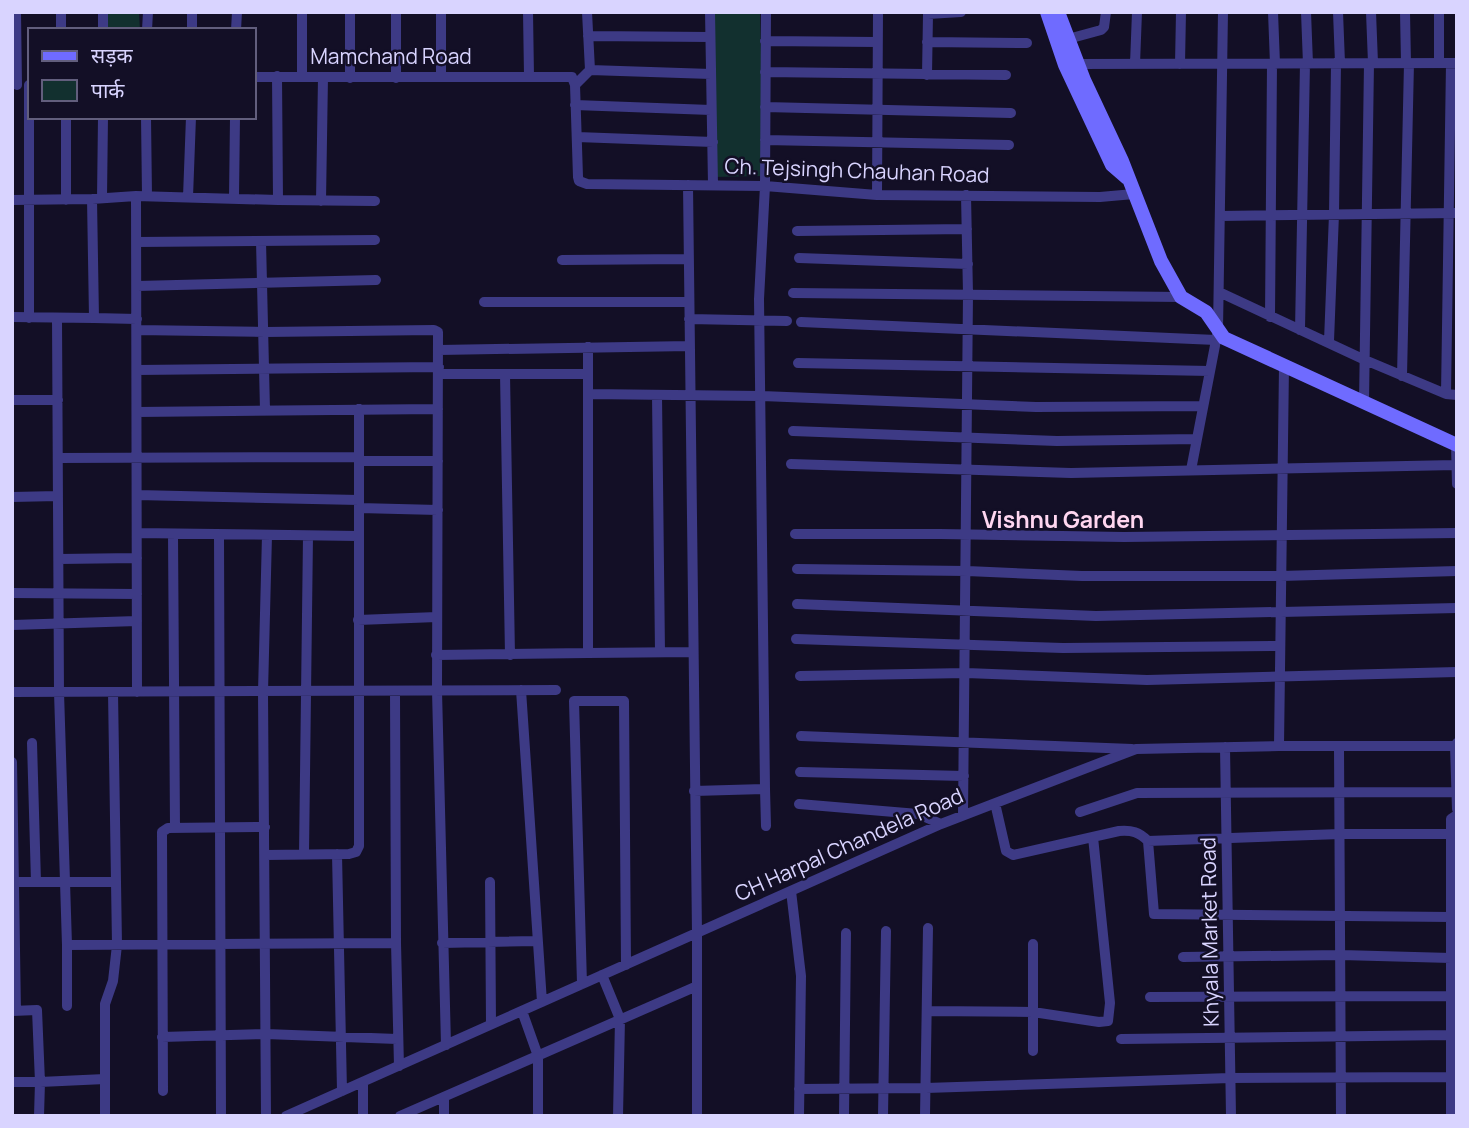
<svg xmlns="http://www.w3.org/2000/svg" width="1469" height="1128" font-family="Manrope,'Noto Sans Devanagari',sans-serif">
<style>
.green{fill:#12302f}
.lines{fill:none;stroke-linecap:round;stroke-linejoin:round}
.street{stroke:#3d3a85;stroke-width:10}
.secondary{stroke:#6f6bff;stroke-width:14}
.labels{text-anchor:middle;stroke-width:5;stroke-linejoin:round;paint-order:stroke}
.street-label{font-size:21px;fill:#d9d4ff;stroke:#130f26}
.neighbourhood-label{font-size:23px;font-weight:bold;fill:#ffd6f0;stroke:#130f26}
</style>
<rect width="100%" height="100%" fill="#130f26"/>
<path class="green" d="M 106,12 L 139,12 L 140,30 L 106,30 Z
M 709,12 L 760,12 L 764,176 L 713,177 Z"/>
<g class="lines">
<path class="street" d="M 16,12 L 17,85
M 61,12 L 61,30
M 103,12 L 103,30
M 192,12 L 192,30
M 302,12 L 302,77
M 350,12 L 350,78
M 528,12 L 529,76
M 710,12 L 713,185
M 1273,12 L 1275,64
M 1306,12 L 1308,64
M 1338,12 L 1340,63
M 1371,12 L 1373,63
M 1405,12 L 1406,63
M 147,30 L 148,12
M 236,30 L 237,12
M 588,36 L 710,37
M 1068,39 L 1101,30 L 1104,27 L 1106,12
M 765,41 L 877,42
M 927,42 L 1027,43
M 1439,63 L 1439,12
M 1078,64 L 1457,63
M 1135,64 L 1137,12
M 1180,64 L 1181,12
M 590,70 L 711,74
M 765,72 L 1006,75
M 927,75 L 928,14 L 961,12
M 254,77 L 572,77 L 575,85 L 578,177 L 579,181 L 587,184 L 765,186 L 877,195 L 1100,197 L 1134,194
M 441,77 L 441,12
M 396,78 L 396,12
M 575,85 L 590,70 L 587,12
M 575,105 L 711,110
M 765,107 L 1011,113
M 66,117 L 66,200
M 146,117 L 147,196
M 577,137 L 713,142
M 765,140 L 1009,145
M 688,185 L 697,933 L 697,1116
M 877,195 L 878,12
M 136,196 L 137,692
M 188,197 L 191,117
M 234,197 L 235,117
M 102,198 L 103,117
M 12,200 L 92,199 L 136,196 L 278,200 L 277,76
M 278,200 L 375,201
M 321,201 L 323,77
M 1220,216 L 1457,213
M 797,231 L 967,229
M 261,241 L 265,410
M 137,242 L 375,240
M 799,258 L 968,264
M 562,260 L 689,259
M 137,286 L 376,280
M 1219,292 L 1365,360 L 1446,394 L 1457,395
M 793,293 L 1181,297
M 484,302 L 689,302
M 12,317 L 94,318 L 92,199
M 1270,317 L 1272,64
M 29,318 L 29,85
M 57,318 L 59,692 L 67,945 L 67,1006
M 94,318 L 137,319
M 689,319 L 787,321
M 801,322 L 1216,340
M 137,330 L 265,332 L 434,330 L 438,332 L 437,691 L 446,1045
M 1300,330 L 1305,63
M 1329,341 L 1334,214 L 1336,63
M 588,347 L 588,653 L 693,652
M 439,350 L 690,346
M 798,363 L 1210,371
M 137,370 L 439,367
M 439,374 L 588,374
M 505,374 L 510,655
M 1402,376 L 1409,63
M 588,394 L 761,396 L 1036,407 L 1203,406
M 1446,394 L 1451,63
M 657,395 L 660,652
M 12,400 L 58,400
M 1364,403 L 1369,63
M 137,412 L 438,409
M 793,431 L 1057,441 L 1197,439
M 1456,445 L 1457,484
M 58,458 L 359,457
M 359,461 L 438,461
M 791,464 L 1071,473 L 1456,465
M 1191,470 L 1218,330 L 1223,12
M 137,495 L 359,500
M 12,497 L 58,496
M 359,508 L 438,510
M 137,533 L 358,536
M 795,534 L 940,534 L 1124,537 L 1457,533
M 173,535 L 175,828
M 219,535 L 221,1116
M 59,559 L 137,558
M 797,569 L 967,571 L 1082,576 L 1281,576 L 1457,571
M 12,593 L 137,594
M 797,604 L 1096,616 L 1457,608
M 358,620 L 437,617
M 12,625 L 137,621
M 796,639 L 1063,648 L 1280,646
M 436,655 L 588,653
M 800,676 L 966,673 L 1147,680 L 1457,672
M 521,690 L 542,1002
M 12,692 L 556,690
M 395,692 L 396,943 L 399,1066
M 801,736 L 1132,749
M 32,743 L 36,882
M 1279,746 L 1284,366
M 1455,746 L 1457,809
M 1225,747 L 1231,1116
M 1339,747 L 1341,1116
M 12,762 L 16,1011
M 800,772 L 964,776
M 765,789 L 766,826
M 694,791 L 765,789 L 759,299 L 765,186 L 766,12
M 995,803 L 1006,851 L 1013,855 L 1119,831 C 1132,830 1139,832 1148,841 L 1154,914 L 1451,917
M 799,804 L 918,814 L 941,824
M 1080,812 L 1137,793 L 1456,792
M 963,815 L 968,294 L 966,195
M 1148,841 L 1340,834 L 1451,834
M 304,854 L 308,536
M 337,854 L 342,1091
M 265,855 L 349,854 L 356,852 L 359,846 L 359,409
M 12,882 L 116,882
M 490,882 L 491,1024
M 791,891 L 801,976 L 799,1116
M 442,943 L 537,941
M 67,945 L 396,943
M 1183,957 L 1341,955 L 1451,958
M 602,975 L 620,1019 L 618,1116
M 582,984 L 574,701 L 624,701 L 626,965
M 1150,997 L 1451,996
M 12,1011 L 37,1010 L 40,1082 L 105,1079
M 522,1011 L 538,1056 L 538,1116
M 927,1011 L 1033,1012 L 1099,1022 L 1108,1021 L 1110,1003 L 1093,837
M 162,1037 L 266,1034 L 397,1039
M 1121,1039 L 1451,1035
M 1033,1051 L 1033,944
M 12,1082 L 40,1082 L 39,1116
M 363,1082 L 363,1116
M 799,1089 L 926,1088 L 1230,1078 L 1451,1077
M 163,1091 L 162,832 L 168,828 L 265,827
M 444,1097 L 444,1116
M 105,1116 L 105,1004 L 113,981 L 117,945 L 113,692
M 266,1116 L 263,692 L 267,535
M 286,1116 L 941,824 L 1136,749 L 1279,746 L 1455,746 L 1457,743
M 400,1116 L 697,986
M 844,1116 L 846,933
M 883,1116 L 886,931
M 925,1116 L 928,928
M 1451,1116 L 1451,819 L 1457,815"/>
<path class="secondary" d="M 1047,12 L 1065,65 L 1112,165 L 1127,178
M 1058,12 L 1084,80 L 1122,161 L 1161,261 L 1181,297 L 1206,312 L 1224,338 L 1457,445"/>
</g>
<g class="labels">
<g class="street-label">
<text x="391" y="64">Mamchand Road</text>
<text transform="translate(857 171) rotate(2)" y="7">Ch. Tejsingh Chauhan Road</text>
<text transform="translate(849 845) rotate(-24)" y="7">CH Harpal Chandela Road</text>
<text transform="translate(1210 932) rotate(-91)" y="7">Khyala Market Road</text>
</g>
<g class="neighbourhood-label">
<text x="1063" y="528">Vishnu Garden</text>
</g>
</g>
<rect width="1469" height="1128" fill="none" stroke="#d9d4ff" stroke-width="28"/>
<rect x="28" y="28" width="228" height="91" fill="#130f26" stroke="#625e7d" stroke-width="2"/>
<rect x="42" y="51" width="35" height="10" fill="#6f6bff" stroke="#625e7d" stroke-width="2"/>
<text x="91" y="63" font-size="21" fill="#d9d4ff">सड़क</text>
<rect x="42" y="80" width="35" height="21" fill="#12302f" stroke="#625e7d" stroke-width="2"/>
<text x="91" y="98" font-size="21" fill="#d9d4ff">पार्क</text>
</svg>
